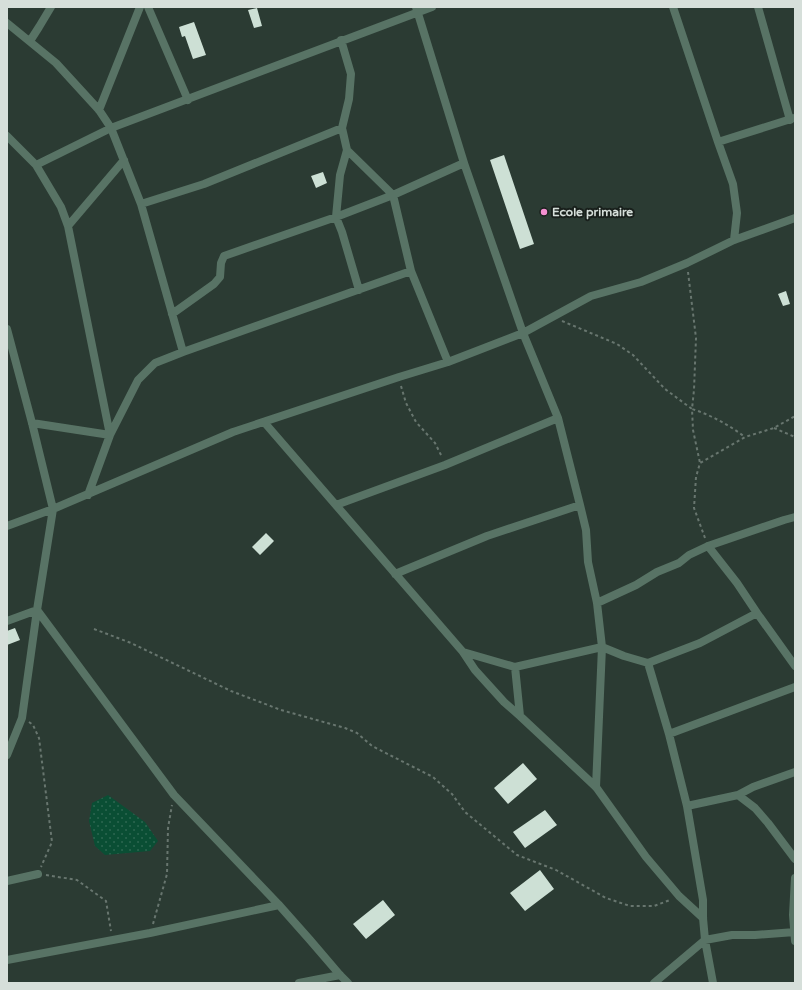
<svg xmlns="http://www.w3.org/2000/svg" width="802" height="990" font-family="'Varela Round',sans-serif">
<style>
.green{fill:url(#green-dots)}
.building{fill:#cde0d5}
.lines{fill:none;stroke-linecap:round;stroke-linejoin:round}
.path{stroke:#68766f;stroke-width:2;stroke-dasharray:3 3;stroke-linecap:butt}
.minor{stroke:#587365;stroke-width:8}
.poi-dot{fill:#f590d1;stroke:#19201c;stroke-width:1.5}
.labels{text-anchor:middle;stroke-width:4;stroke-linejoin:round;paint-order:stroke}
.poi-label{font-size:12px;font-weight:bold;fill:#d6dfda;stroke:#19201c;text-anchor:start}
</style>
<defs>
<pattern id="green-dots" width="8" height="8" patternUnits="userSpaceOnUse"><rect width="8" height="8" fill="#0a4e34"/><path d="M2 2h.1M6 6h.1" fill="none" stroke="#2d6751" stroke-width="1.8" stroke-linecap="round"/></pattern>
</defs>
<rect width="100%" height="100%" fill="#2b3b33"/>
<path class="green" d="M 108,795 L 145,822 L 158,841 L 150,851 L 105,855 L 95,846 L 89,821 L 92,803 Z"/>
<path class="building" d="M 257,8 L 262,26 L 254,28 L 248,10 Z
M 194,22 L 206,55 L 193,59 L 185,36 L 182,37 L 179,27 Z
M 504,155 L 534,244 L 520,249 L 490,160 Z
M 323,172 L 327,183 L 316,188 L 311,176 Z
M 786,291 L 790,304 L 783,306 L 778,294 Z
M 266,533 L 274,541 L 260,555 L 252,547 Z
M 15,628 L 20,640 L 7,645 L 7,631 Z
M 523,763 L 537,779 L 508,804 L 494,788 Z
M 545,810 L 557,825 L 525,848 L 513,832 Z
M 540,870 L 554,889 L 525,911 L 510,893 Z
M 383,900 L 395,915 L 366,939 L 353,924 Z"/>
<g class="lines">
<path class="path" d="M 688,272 L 696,338 L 694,390 L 692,409 C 711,415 729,425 745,437
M 562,321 L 617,344 L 633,355 L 665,389 L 692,409 L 693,430 L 700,463
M 401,386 L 406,403 L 416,422 L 435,443 L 442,457
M 774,428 L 795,437
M 705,538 L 694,508 L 696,477 L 700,463 L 745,437 L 774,428 L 795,416
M 94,629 L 131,643 L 231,691 L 281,710 L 345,728 L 357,733 L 372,746 L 433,777 L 452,794 L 465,812 L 517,855 L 556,870 L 606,898 L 630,906 L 654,906 L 670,900
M 29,722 L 33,725 L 39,738 L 52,842 L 41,867
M 46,875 L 77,880 L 106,901 L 111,931
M 153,924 L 167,874 L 168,828 L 172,805"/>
<path class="minor" d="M 148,7 L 188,100
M 416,7 L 464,163 L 523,333 L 558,418 L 580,505 L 586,530 L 588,562 L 597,603 L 602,647 L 624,656 L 648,663 L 669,734 L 687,806 L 703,900 L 703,918 L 705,940 L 713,983
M 673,7 L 718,142 L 733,184 L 737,213 L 734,240
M 758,7 L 790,120
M 7,23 L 56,63 L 99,110 L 111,128 L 141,204 L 183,352
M 341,40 L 351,74 L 349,99 L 342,128 L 347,150 L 393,195 L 411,271 L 448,362
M 30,41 L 39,27 L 51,7
M 99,110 L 140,7
M 7,136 L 36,165 L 61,207 L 68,226 L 110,435 L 88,495
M 718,142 L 794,118
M 347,150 L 340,175 L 336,217 L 342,232 L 359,290
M 36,165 L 111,128 L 432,7
M 141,204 L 204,184 L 342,128
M 68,226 L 124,160
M 172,314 L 214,284 L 220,277 L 221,263 L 224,256 L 336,217 L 393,195 L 464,163
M 7,329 L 32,423 L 53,509 L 37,610 L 174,795 L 279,905 L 310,940 L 340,975 L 348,983
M 264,422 L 463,652 L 515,667 L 520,716 L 596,787 L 646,857 L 679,896 L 703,918
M 32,423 L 110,435 L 138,380 L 155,363 L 183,352 L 411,271
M 336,505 L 445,465 L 558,418
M 7,526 L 53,509 L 233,432 L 399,377 L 448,362 L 523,333 L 591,296 L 641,282 L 687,263 L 734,240 L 795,218
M 708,546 L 737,583 L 757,613 L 795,666
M 395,574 L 487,536 L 580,505
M 597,603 L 636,585 L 657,572 L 679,563 L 689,555 L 708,546 L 784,520 L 795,517
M 7,621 L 37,610 L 22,718 L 7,755
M 463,652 L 475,670 L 504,702 L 520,716
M 648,663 L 700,643 L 757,613
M 515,667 L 576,653 L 602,647 L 596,787
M 669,734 L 795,687
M 738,795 L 755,808 L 768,823 L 795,859
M 687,806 L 738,795 L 753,787 L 795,772
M 795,878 L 793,915 L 795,941
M 7,881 L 38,874
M 7,960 L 150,933 L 279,905
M 299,983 L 340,975
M 654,983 L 705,940 L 732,935 L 755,935 L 795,932"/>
</g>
<circle class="poi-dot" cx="544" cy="212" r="4"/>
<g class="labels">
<g class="poi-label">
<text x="552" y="216">Ecole primaire</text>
</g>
</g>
<rect width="802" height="990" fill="none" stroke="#d6dfda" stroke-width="16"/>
</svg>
